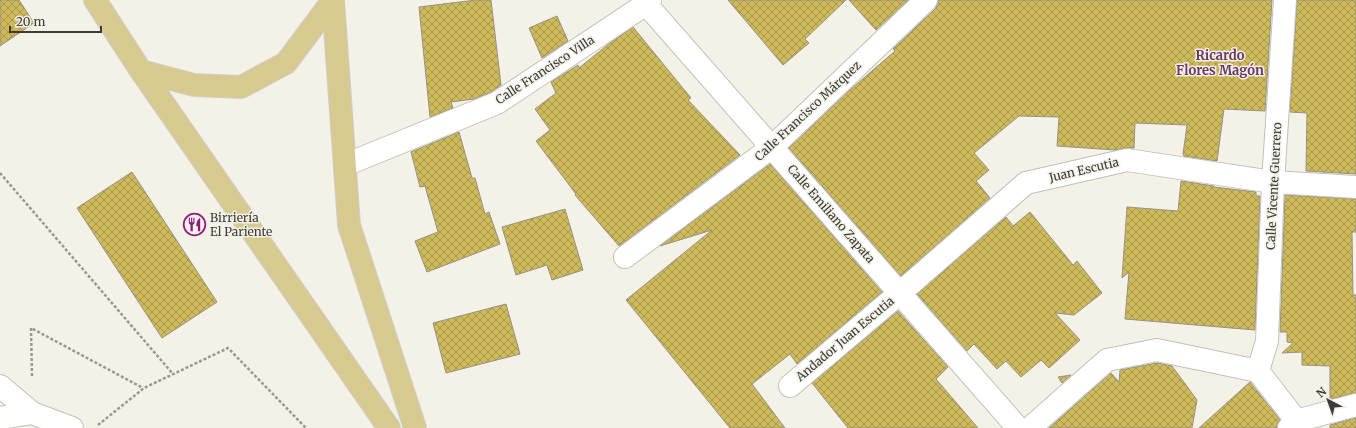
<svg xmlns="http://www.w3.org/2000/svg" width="1356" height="428" font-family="Merriweather,serif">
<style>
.building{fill:url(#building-cross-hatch);stroke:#949288}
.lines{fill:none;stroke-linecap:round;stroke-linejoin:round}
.street-casing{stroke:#c3c1b7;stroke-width:24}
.primary-casing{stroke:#d0d0cf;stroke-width:24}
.path{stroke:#9a9891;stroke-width:2.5;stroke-dasharray:3 2;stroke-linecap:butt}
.street{stroke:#fff;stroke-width:22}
.primary{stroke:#d7ca91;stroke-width:22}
.labels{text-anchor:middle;stroke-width:3;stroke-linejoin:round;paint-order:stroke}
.street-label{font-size:12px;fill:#3c3b37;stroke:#f4f1e7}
.poi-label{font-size:12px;fill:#3c3b37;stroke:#f4f1e7;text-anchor:start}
.neighbourhood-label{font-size:13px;font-weight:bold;fill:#6c3665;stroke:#f4f1e7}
</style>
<defs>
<pattern id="building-cross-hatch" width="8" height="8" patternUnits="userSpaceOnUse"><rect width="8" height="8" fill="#ceb95b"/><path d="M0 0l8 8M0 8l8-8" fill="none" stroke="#a8984c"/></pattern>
</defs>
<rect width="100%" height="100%" fill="#f4f1e7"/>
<path class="building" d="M 0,0 L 19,0 L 34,23 L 0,46 Z
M 476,0 L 491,0 L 501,85 L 491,92 L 474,99 L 451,102 L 453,108 L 430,117 L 419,7 Z
M 728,0 L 846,0 L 805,39 L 809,43 L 783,65 Z
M 849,0 L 908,0 L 876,30 Z
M 938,0 L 1272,0 L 1265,111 L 1224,109 L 1217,161 L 1184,156 L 1183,154 L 1187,125 L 1135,123 L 1134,148 L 1124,148 L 1115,150 L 1057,146 L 1059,117 L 1019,116 L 974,153 L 989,170 L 976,181 L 990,198 L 901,276 L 789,148 L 850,90 L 895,51 L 893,49 L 935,9 L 938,4 Z
M 1297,0 L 1356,0 L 1356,174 L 1306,171 L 1307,113 L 1290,112 Z
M 557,16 L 568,41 L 542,58 L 529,28 Z
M 633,27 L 691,98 L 688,100 L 740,155 L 619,246 L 575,195 L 576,194 L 536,141 L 550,130 L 535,109 L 556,93 L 551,82 L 578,65 L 579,68 L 610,43 Z
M 459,132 L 472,178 L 475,178 L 485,214 L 489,212 L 500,244 L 427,272 L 415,241 L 438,232 L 425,186 L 420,187 L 411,152 Z
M 770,164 L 882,292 L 797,364 L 790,354 L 752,384 L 785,428 L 730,428 L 626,300 L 712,230 L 660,246 Z
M 132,172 L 217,302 L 162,338 L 77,208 Z
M 1181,181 L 1214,186 L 1214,187 L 1256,192 L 1256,196 L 1260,196 L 1255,330 L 1125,319 L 1129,272 L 1122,278 L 1127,207 L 1178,211 Z
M 1285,195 L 1356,199 L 1356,232 L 1352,232 L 1353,295 L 1356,295 L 1356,393 L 1330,399 L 1330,366 L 1302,365 L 1302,352 L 1282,353 L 1293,343 L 1287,342 L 1287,332 L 1280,332 Z
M 565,209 L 583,270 L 552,280 L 547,265 L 516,275 L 502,227 Z
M 1030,212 L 1073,265 L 1077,261 L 1102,293 L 1074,315 L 1055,313 L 1080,340 L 1049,368 L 1041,360 L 1021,377 L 1006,361 L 997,369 L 974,344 L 967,351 L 917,294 L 1006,217 L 1013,226 Z
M 506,304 L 520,354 L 446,373 L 433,323 Z
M 898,311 L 948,367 L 936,379 L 978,428 L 848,428 L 812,383 Z
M 1157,363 L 1172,366 L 1197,400 L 1192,428 L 1049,428 L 1111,373 L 1119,382 L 1120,370 Z
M 1071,375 L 1062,383 L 1058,377 Z
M 1250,382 L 1280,420 L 1277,424 L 1277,428 L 1199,428 Z
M 1356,418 L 1356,428 L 1330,428 L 1330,425 Z"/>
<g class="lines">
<defs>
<path id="street" d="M 646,0 L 646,4 L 1018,428
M 345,165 L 497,103 L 646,4 L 650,0
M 625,257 L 772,147 L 926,0
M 1258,371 L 1267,341 L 1273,182 L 1285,0
M 0,386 L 32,413
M 790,386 L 900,293 L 1026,183 L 1127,160 L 1273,182 L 1356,187
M 0,418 L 32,413 L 72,428
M 1030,428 L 1107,360 L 1157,350 L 1258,371 L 1302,428
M 1289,428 L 1296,421 L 1356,405"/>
<path id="primary" d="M 95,0 L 141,71 L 389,428
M 333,0 L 349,225 L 415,428
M 141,71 L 194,85 L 241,87 L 286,63 L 333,0"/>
</defs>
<use href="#street" class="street-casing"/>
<use href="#primary" class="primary-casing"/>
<path class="path" d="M 0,173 L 173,374
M 32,376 L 31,328 L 143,388
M 98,425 L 144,388 L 228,348 L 306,428"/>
<use href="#street" class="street"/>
<use href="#primary" class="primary"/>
</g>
<defs>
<symbol id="restaurant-ring" viewBox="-11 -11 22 22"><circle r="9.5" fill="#f4f1e7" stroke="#8b1d81" stroke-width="1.5"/><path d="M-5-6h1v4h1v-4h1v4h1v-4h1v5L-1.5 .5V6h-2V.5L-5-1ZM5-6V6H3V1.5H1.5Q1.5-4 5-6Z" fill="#8b1d81"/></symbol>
</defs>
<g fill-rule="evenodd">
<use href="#restaurant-ring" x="182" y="212" width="25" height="25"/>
</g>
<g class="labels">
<g class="street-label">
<text transform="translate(545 70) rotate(-33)" y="4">Calle Francisco Villa</text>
<text transform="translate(808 111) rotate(-43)" y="4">Calle Francisco Márquez</text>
<text transform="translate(1084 170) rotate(-13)" y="4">Juan Escutia</text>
<text transform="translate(1274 186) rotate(-87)" y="4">Calle Vicente Guerrero</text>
<text transform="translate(831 214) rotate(49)" y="4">Calle Emiliano Zapata</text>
<text transform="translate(845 339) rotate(-40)" y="4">Andador Juan Escutia</text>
</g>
<g class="poi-label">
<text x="210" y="222">Birriería<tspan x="210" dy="14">El Pariente</tspan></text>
</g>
<g class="neighbourhood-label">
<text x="1220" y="60">Ricardo<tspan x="1220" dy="15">Flores Magón</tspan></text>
</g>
</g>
<g transform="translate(1328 400) rotate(319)" stroke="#f4f1e7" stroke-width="3" paint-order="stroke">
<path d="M0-3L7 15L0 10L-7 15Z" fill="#3c3b37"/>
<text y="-6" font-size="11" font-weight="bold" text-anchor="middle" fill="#3c3b37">N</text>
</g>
<path d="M10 26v6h91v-6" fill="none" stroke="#3c3b37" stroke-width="2"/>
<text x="16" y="26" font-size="12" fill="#3c3b37" stroke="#f4f1e7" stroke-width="3" paint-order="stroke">20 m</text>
</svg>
